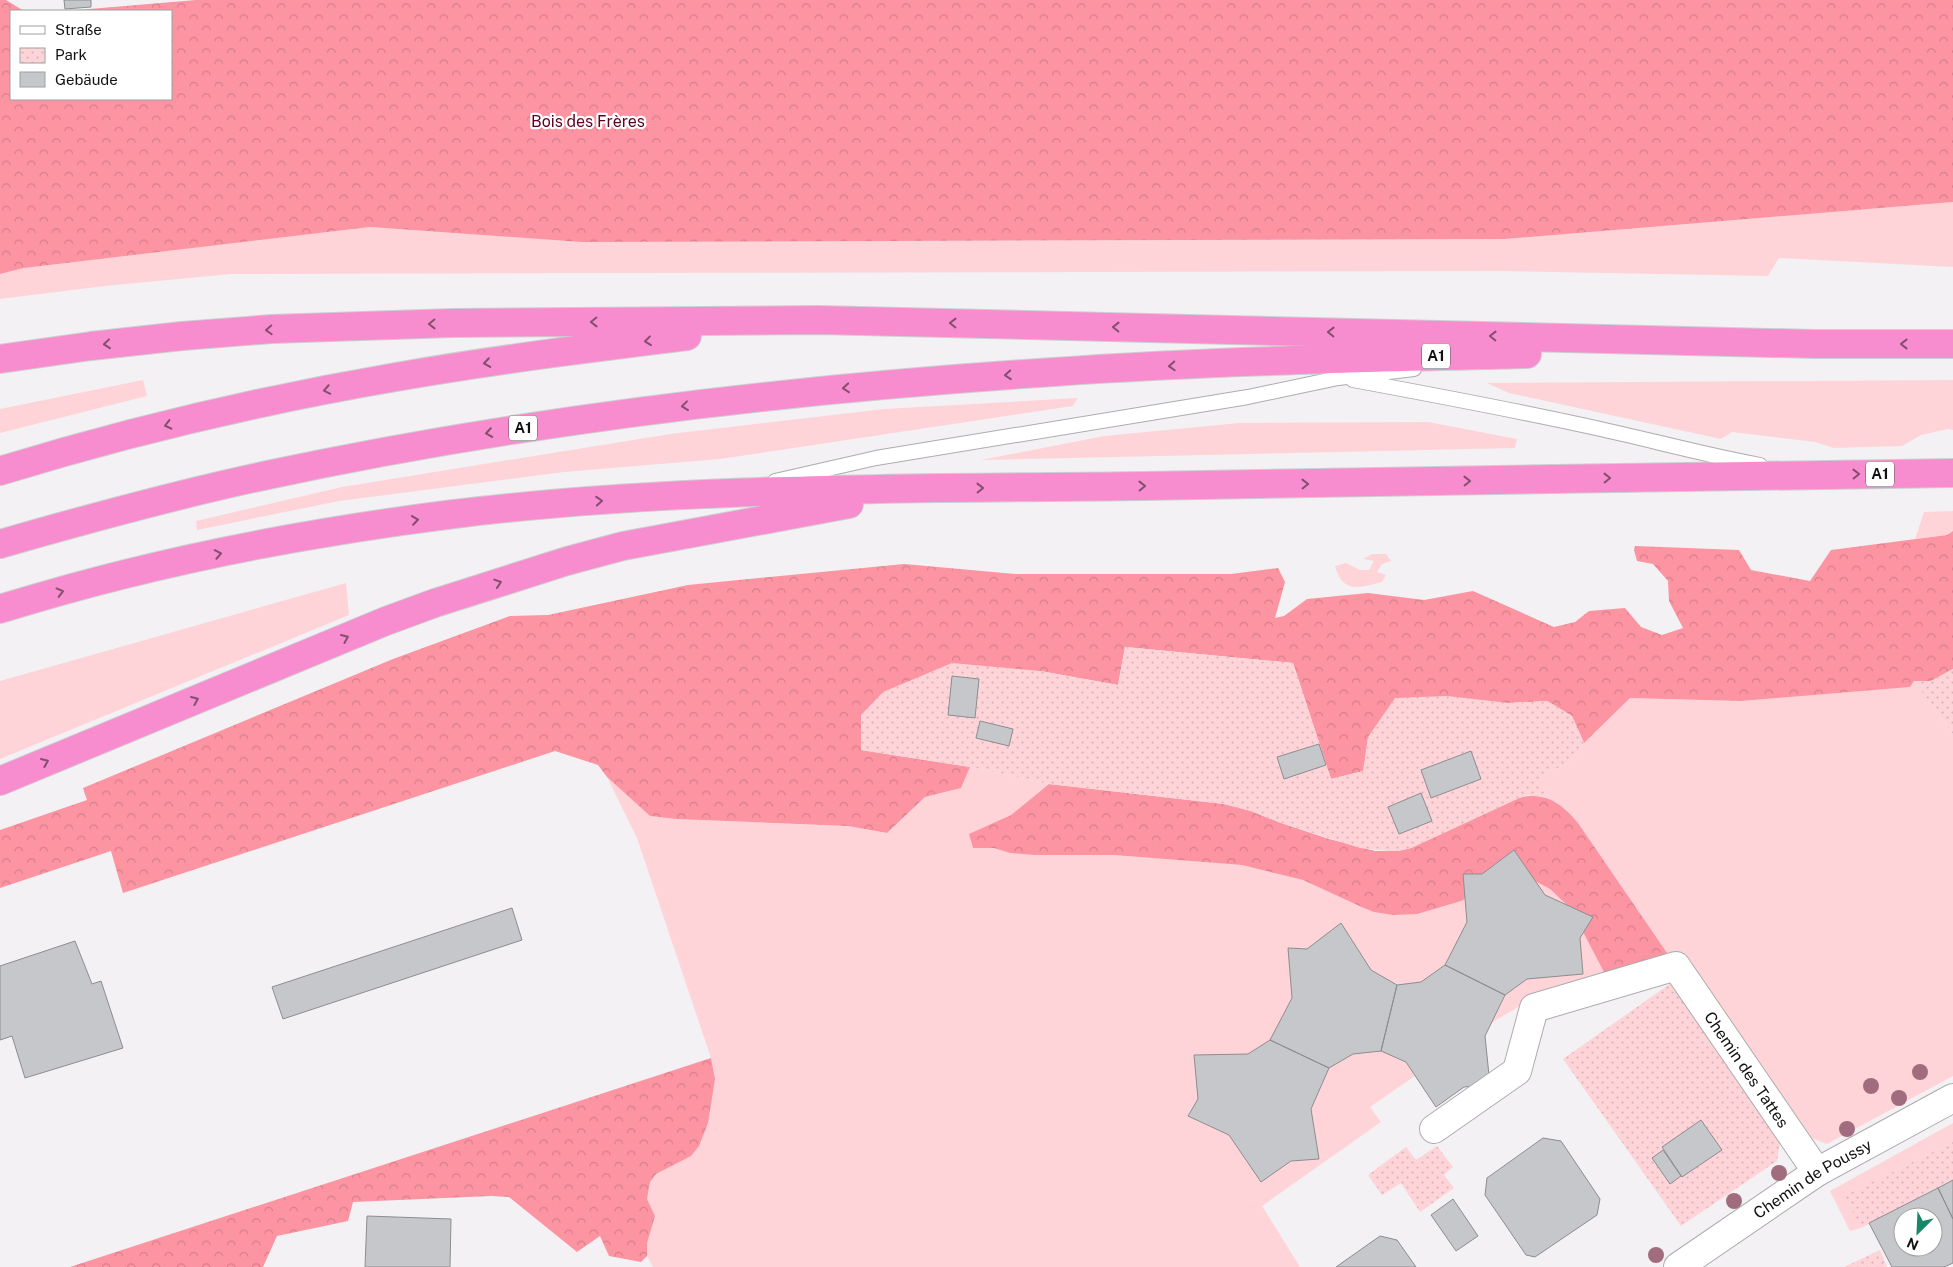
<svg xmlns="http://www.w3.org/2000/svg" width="1953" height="1267" font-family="'Public Sans',sans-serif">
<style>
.grass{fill:#fed4d8}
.forest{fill:url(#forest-crowns)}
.park{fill:url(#park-dots)}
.building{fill:#c6c7ca;stroke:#8c8d90;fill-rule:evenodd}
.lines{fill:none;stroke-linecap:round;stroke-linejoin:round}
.lane-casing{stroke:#adacae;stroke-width:16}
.street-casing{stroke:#adacae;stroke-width:30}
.highway-casing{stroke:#cfcfd0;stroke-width:30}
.lane{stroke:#fff;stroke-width:14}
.street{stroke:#fff;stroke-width:28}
.highway{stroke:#f78ccf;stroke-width:28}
.tree{fill:#a26c7f}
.oneway{stroke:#844e70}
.labels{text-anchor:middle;stroke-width:4.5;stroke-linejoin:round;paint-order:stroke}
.shield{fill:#fff;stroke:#585859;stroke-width:1}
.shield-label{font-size:15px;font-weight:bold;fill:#111112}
.park-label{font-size:16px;fill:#600020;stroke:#fff}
.street-label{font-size:16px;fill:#111112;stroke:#fff}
</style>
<defs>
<pattern id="forest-crowns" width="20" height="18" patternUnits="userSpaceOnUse" patternTransform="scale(1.25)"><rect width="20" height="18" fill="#fc94a2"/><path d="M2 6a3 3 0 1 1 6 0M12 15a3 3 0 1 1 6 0" fill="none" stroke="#d77f8a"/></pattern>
<pattern id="park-dots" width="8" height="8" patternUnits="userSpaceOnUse" patternTransform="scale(1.25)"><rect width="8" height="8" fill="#fed4d8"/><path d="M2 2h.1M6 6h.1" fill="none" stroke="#d9b5b8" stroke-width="1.8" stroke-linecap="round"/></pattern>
</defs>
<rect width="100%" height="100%" fill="#f3f1f4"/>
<path class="grass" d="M 1953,202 L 1953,267 L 1779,258 L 1768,276 L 1498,271 L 231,274 L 105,286 L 0,299 L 0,274 L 24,268 L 370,227 L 581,242 L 1505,239 Z
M 143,380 L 147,396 L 0,433 L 0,409 Z
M 1953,380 L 1953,430 L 1948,429 L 1921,435 L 1902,446 L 1834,448 L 1815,442 L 1732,432 L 1721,439 L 1509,393 L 1487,383 Z
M 1078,398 L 1073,406 L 720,459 L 564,472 L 339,501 L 197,530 L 196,521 L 342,487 L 670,434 L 884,409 Z
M 1428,422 L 1517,439 L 1515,448 L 981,460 L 1104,436 L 1239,423 Z
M 1953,511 L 1953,531 L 1947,535 L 1915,539 L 1924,512 Z
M 1372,554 L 1386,554 L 1391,561 L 1382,564 L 1377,572 L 1386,575 L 1382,582 C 1359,588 1343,594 1335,566 L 1346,563 L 1360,570 L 1369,570 L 1374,561 L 1363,559 Z
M 346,583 L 349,615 L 0,759 L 0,681 Z
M 1914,681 L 1953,734 L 1953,1076 L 1827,1144 L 1811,1138 L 1688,959 L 1676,966 L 1578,823 L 1567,810 L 1547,798 L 1540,777 L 1570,762 L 1584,743 L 1630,698 L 1741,701 L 1909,687 Z
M 970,767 L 1049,784 L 1011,815 L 969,834 L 973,848 L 994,848 L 1010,853 L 1034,855 L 1114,855 L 1242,865 L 1303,880 L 1322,888 L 1507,877 L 1533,880 L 1550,889 L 1571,909 L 1607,978 L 1525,1003 L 1496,1020 L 1370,1107 L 1381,1122 L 1262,1206 L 1300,1267 L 653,1267 L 647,1256 L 647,1243 L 654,1216 L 647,1199 L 650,1182 L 656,1174 L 691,1156 L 715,1079 L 711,1058 L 637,838 L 607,777 L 650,816 L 676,819 L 848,826 L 887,833 L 925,797 L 961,788 Z
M 1953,1123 L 1953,1142 L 1845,1196 L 1861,1228 L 1850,1231 L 1830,1191 Z"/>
<path class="forest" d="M 0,0 L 6,0 L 24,11 L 11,11 L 11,99 L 171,99 L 171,11 L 66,11 L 196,0 L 1953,0 L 1953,202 L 1505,239 L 581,242 L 370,227 L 24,268 L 0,274 Z
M 1953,531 L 1953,669 L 1931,681 L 1914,681 L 1910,687 L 1741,701 L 1630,698 L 1584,743 L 1572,716 L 1547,701 L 1509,703 L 1368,737 L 1364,771 L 1331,779 L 1293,663 L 1125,647 L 1118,685 L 1040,671 L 861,750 L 970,767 L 961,788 L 925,797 L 887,833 L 848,826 L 676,819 L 650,816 L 607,777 L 598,765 L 555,751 L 123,893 L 111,851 L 0,888 L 0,830 L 87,800 L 83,788 L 393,659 L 510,616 L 548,615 L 688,585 L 904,564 L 1015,574 L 1231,574 L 1278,568 L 1285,582 L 1275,618 L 1284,616 L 1307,599 L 1368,593 L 1424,600 L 1473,591 L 1554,627 L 1575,622 L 1589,611 L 1625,608 L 1641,627 L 1662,635 L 1683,628 L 1669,601 L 1668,581 L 1653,564 L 1637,561 L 1634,550 L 1635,546 L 1739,550 L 1751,570 L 1810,581 L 1831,550 L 1947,535 Z
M 1049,784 L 1224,804 L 1251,811 L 1281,823 L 1329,839 L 1375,851 L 1398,851 L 1411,848 L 1519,798 C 1543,790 1563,804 1578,823 L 1676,966 L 1607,978 L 1571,909 L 1550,889 L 1533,880 L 1507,877 L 1461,901 L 1417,914 L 1393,915 L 1374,912 L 1364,908 L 1303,880 L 1242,865 L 1114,855 L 1034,855 L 1010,853 L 994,848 L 973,848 L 969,834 L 1011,815 Z
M 711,1058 L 715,1079 L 708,1123 L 699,1146 L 691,1156 L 656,1174 L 650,1182 L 647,1199 L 655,1216 L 647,1243 L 647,1256 L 641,1262 L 609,1256 L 600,1236 L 577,1252 L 509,1197 L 491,1196 L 353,1202 L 348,1221 L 277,1236 L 263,1267 L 70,1267 Z"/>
<path class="park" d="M 1125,647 L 1293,663 L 1331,779 L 1363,771 L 1368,737 L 1395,698 L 1447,696 L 1509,703 L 1547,701 L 1572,716 L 1584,743 L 1570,762 L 1540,777 L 1547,798 L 1528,795 L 1519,798 L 1411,848 L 1398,851 L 1388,851 L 1360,848 L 1281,823 L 1251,811 L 1224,804 L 1049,784 L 970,767 L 861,750 L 861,715 L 883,692 L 952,663 L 1040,671 L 1118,685 Z
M 1953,669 L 1953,734 L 1914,681 L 1931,681 Z
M 1674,981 L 1781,1137 L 1777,1161 L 1681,1226 L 1563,1059 Z
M 1953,1142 L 1953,1180 L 1861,1228 L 1844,1196 Z
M 1437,1146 L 1453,1167 L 1444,1175 L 1454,1188 L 1420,1212 L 1401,1183 L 1382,1195 L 1368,1175 L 1406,1147 L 1416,1160 Z
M 1880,1250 L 1887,1267 L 1844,1267 Z"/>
<path class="building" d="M 64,0 L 91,0 L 91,7 L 65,9 Z
M 952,676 L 979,679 L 975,718 L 948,715 Z
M 980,721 L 1013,729 L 1009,746 L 976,738 Z
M 1319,744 L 1326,765 L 1284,779 L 1277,757 Z
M 1471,751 L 1481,779 L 1431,798 L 1421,770 Z
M 1421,793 L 1432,821 L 1399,834 L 1388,807 Z
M 1514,850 L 1545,895 L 1593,917 L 1580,938 L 1583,974 L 1527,979 L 1505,995 L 1445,965 L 1467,922 L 1463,874 L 1482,874 Z
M 512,908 L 522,940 L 283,1019 L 272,987 Z
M 1341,923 L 1371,970 L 1397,985 L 1381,1051 L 1353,1054 L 1329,1068 L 1270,1040 L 1292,998 L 1288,948 L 1307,949 Z
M 75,941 L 92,984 L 101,981 L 123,1048 L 25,1078 L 12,1036 L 0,1040 L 0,966 Z
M 1445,965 L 1505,995 L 1485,1036 L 1490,1085 L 1464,1087 L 1436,1107 L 1406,1062 L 1381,1051 L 1397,985 L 1421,982 Z
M 1270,1040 L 1329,1068 L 1311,1109 L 1319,1159 L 1291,1161 L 1261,1182 L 1229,1135 L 1188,1116 L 1198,1099 L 1194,1055 L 1248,1054 Z
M 1701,1120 L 1722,1150 L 1682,1177 L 1662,1147 Z
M 1543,1138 L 1561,1141 L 1600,1199 L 1597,1215 L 1535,1257 L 1526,1255 L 1485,1195 L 1487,1178 Z
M 1663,1150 L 1681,1176 L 1670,1184 L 1652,1158 Z
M 1953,1180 L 1953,1219 L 1938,1188 Z
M 1938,1188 L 1953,1219 L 1953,1263 L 1944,1267 L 1892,1267 L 1869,1223 ZM 1903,1217 L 1933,1217 L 1933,1247 L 1903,1247 Z
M 1453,1199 L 1478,1236 L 1456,1251 L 1431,1215 Z
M 367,1216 L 451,1219 L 450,1267 L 365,1267 Z
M 1380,1236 L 1397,1240 L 1416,1267 L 1336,1267 Z"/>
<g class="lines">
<defs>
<path id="lane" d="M 1353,380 C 1434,395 1515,410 1596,428 C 1651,440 1705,455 1760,465
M 775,481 L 876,458 L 1248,397 L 1338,378 L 1414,369"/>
<g id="street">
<path id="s1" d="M 1434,1129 L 1517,1071 L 1534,1008 L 1676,966 L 1817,1172"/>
<path id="s2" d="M 1678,1267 L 1817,1172 L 1953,1098"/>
</g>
<path id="highway" d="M 0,359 L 91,346 L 182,336 L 272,329 L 453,323 L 818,320 L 1815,344 L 1953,344
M 0,471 C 130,431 262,400 396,377 C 493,360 590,348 687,336
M 0,544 C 87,519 174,495 263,476 C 523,420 789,389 1054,372 C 1211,361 1369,358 1527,354
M 0,609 C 147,563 301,533 454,514 C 682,486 914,489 1144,486 C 1414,482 1683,476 1953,473
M 0,781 L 386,621 L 435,603 L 567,561 L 623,546 L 849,504"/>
</defs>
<use href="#lane" class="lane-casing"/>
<use href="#street" class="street-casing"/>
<use href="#highway" class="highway-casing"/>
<use href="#lane" class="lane"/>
<use href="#street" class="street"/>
<use href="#highway" class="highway"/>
</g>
<g class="tree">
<circle cx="1920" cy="1072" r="8"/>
<circle cx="1871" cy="1086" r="8"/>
<circle cx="1899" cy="1098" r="8"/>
<circle cx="1847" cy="1129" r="8"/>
<circle cx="1779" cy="1173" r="8"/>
<circle cx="1734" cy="1201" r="8"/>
<circle cx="1656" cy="1255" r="8"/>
</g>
<defs><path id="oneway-chevron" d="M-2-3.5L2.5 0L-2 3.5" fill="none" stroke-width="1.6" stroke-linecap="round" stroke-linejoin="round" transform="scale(1.25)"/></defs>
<g class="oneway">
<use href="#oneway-chevron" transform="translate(594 322) rotate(179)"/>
<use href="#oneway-chevron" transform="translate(953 323) rotate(-179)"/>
<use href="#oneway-chevron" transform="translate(432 324) rotate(179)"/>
<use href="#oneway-chevron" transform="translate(1116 327) rotate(-179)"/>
<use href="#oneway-chevron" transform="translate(269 330) rotate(177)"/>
<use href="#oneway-chevron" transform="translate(1331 332) rotate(-179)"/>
<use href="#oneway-chevron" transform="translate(1493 336) rotate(-179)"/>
<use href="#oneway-chevron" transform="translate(648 341) rotate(173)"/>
<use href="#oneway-chevron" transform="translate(107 344) rotate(174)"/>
<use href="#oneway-chevron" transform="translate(1904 344) rotate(180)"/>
<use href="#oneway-chevron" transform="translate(487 363) rotate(171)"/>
<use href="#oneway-chevron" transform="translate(1172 366) rotate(177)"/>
<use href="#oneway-chevron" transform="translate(1008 375) rotate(176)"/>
<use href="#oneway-chevron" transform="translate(846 388) rotate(175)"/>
<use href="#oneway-chevron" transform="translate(327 390) rotate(169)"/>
<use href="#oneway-chevron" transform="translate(685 406) rotate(173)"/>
<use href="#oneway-chevron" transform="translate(168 425) rotate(166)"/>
<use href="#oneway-chevron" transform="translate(489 433) rotate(171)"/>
<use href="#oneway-chevron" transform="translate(1856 474) rotate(-1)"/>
<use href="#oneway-chevron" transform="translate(1607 478) rotate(-1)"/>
<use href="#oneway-chevron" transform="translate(1467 481) rotate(-1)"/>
<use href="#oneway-chevron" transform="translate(1305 484) rotate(-1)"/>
<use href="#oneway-chevron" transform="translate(1142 486) rotate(-1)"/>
<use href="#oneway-chevron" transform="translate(980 488) rotate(-1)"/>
<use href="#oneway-chevron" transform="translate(599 501) rotate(-4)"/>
<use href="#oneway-chevron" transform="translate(415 520) rotate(-8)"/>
<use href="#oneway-chevron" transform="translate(218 554) rotate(-11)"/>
<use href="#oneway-chevron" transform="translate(498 583) rotate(-18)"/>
<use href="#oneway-chevron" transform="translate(60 592) rotate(-15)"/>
<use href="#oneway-chevron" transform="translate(345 638) rotate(-23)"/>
<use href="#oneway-chevron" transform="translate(195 700) rotate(-23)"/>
<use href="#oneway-chevron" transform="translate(45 762) rotate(-23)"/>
</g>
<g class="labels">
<g class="shield">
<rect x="1422" y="343.5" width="28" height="25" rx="4"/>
<rect x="509" y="415.5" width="28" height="25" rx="4"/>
<rect x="1866" y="461.5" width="28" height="25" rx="4"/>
</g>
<g class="shield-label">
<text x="1436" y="361">A1</text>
<text x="523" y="433">A1</text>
<text x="1880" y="479">A1</text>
</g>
<g class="park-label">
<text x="588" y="127">Bois des Frères</text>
</g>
<g class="street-label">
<text dy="6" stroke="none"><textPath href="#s1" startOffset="440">Chemin des Tattes</textPath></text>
<text dy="6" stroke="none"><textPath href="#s2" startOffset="161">Chemin de Poussy</textPath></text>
</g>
</g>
<rect x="10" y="10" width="162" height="90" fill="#ffffff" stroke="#a0a0a0"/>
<rect x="20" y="26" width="25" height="8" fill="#ffffff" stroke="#a0a0a0"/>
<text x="55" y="35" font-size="15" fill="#111112">Straße</text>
<rect x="20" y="48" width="25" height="15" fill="url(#park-dots)" stroke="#a0a0a0"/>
<text x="55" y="60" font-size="15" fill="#111112">Park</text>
<rect x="20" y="72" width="25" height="15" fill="#c6c7ca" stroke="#a0a0a0"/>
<text x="55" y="85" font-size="15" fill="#111112">Gebäude</text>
<g transform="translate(1918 1232) rotate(204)"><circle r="24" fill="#ffffff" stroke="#a0a0a0"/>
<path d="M0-4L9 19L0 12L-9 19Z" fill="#168868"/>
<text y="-8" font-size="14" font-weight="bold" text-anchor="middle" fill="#111112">N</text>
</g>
</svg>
